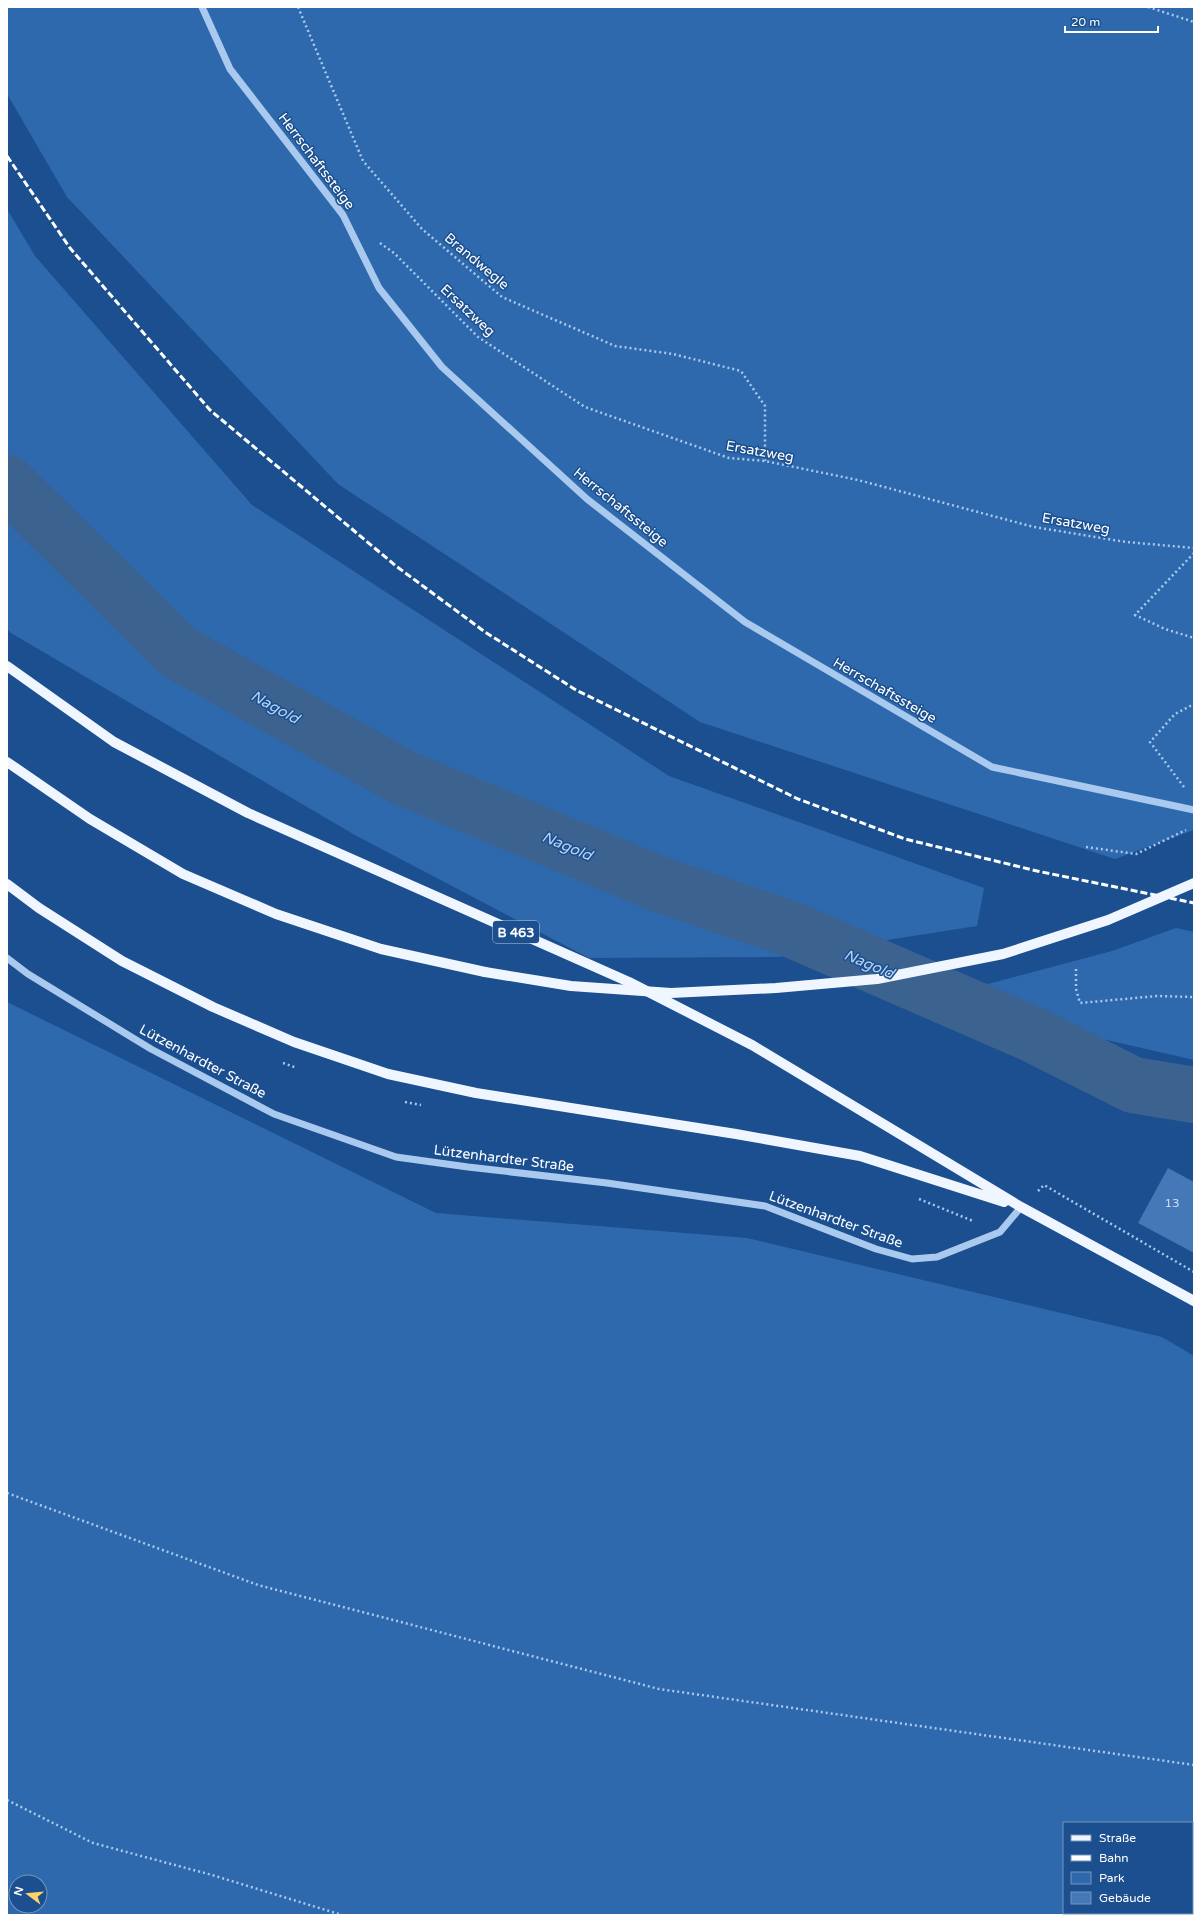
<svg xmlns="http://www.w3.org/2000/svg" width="1201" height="1922" font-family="'Varela Round',sans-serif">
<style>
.green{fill:#2e69ad;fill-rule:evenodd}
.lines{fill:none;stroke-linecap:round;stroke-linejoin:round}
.river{stroke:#3c6290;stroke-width:56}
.building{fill:#4478b7}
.path{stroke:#a9c9ee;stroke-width:2.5;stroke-dasharray:2 3;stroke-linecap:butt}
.minor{stroke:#a9c9ee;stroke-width:7}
.major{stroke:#f0f6ff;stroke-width:10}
.rail{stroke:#fff;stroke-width:3;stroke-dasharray:7 3;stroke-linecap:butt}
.major-bridge{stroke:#f0f6ff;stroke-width:10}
.labels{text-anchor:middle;stroke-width:3;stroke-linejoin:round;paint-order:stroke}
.number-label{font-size:12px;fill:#d0dded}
.shield{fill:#1b4f8f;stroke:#bbcadd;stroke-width:1}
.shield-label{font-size:13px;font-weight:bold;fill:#fff}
.street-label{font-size:14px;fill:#fff;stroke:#1b4f8f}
.water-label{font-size:15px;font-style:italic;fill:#b5d3f5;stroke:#1b4f8f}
</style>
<rect width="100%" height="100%" fill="#1b4f8f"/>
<path class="green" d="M 7,7 L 1194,7 L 1194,830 L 1115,859 L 700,722 L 338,484 L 67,197 L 7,94 Z
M 7,209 L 35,256 L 252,505 L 669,776 L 984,888 L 977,926 L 778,957 L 589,958 L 353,834 L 11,633 L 7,629 Z
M 1176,928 L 1194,932 L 1194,1060 L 1072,1032 L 969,989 L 1112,951 Z
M 7,1002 L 436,1213 L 747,1238 L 1162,1337 L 1194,1356 L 1194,1915 L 7,1915 ZM 1064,1823 L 1192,1823 L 1192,1913 L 1064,1913 ZM 16,1882 L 40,1882 L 40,1906 L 16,1906 Z"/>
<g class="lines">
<path class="river" d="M 7,483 L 178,652 L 404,778 L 664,886 L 788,928 L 1032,1034 L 1133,1085 L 1194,1095"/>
</g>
<path class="building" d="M 1168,1168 L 1194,1182 L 1194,1253 L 1138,1223 Z"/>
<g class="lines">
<path class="path" d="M 298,7 L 363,161 L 422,229 L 502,297 L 615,346 L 673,354 L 741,371 L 765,406 L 765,461
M 1148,7 L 1194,22
M 380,243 L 394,253 L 478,337 L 585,407 L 729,458 L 765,461 L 858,480 L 1034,527 L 1126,542 L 1194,548
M 1194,553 L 1135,615 L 1165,629 L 1194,638
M 1184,787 L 1150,742 L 1175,714 L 1194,704
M 1086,847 L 1136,854 L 1186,830
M 1076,969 L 1076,989 L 1080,1003 L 1157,996 L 1194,997
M 283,1063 L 297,1068
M 405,1102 L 421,1105
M 1038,1191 L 1044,1185 L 1194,1272
M 919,1199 L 973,1221
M 7,1493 L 258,1585 L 659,1689 L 1194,1765
M 7,1800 L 93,1843 L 212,1875 L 342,1915"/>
<path class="minor" d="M 202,7 L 230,69 L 343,215 L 379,288 L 442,367 L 587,499 L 745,622 L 992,767 L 1194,810
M 7,958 L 28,974 L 151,1049 L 274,1114 L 396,1157 L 468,1167 L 607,1183 L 765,1206 L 876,1249 L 912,1259 L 937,1257 L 1000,1232 L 1021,1207"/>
<path class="major" d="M 7,666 L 114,742 L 248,813 L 629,982 L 752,1045 L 1021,1207 L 1194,1301
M 7,762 L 90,819 L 183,874 L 276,914 L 381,949 L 485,972
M 7,884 L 39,908 L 122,961 L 213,1007 L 294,1042 L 388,1074 L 476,1093 L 736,1134 L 860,1156 L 1004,1202"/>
<path class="rail" d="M 7,156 L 70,248 L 210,410 L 396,566 L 485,632 L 576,690 L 798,799 L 905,839 L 1037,871 L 1194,903"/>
<path class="major-bridge" d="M 485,972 L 571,986 L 671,993 L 776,988 L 877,979 L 1003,954 L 1108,920 L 1194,883"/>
</g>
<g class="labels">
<g class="number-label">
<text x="1172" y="1207">13</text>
</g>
<rect class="shield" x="493" y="921" width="46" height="22" rx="3"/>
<g class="shield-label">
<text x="516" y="937">B 463</text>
</g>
<g class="street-label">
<text transform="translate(317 161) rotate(53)" y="5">Herrschaftssteige</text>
<text transform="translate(477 261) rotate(40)" y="5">Brandwegle</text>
<text transform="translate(468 310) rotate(43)" y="5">Ersatzweg</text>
<text transform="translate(760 451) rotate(10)" y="5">Ersatzweg</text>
<text transform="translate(621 507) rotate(39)" y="5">Herrschaftssteige</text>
<text transform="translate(1076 523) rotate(10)" y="5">Ersatzweg</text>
<text transform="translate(885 690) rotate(30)" y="5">Herrschaftssteige</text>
<text transform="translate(203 1061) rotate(28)" y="5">Lützenhardter Straße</text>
<text transform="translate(504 1158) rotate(7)" y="5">Lützenhardter Straße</text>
<text transform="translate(836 1219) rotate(20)" y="5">Lützenhardter Straße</text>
</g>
<g class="water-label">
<text transform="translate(275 707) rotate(29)" y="5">Nagold</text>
<text transform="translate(567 846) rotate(23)" y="5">Nagold</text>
<text transform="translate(869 964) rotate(23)" y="5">Nagold</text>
</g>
</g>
<rect width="1201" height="1922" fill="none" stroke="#ffffff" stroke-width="16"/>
<rect x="1063" y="1822" width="130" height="92" fill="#1b4f8f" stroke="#7695bc"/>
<rect x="1071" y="1835" width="20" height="6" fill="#f0f6ff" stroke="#7695bc"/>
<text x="1099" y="1842" font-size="12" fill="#ffffff">Straße</text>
<rect x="1071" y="1855" width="20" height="6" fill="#ffffff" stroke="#7695bc"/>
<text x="1099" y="1862" font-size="12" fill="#ffffff">Bahn</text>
<rect x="1071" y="1872" width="20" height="12" fill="#2e69ad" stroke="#7695bc"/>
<text x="1099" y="1882" font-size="12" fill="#ffffff">Park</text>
<rect x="1071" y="1892" width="20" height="12" fill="#4478b7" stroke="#7695bc"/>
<text x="1099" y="1902" font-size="12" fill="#ffffff">Gebäude</text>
<g transform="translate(28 1894) rotate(286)"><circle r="19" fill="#1b4f8f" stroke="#7695bc"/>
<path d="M0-3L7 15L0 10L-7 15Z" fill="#ffd166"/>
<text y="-6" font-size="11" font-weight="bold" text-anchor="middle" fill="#ffffff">N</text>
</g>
<path d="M1065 26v6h93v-6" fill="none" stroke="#ffffff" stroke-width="2"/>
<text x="1071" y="26" font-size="12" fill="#ffffff" stroke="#1b4f8f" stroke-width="3" paint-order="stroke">20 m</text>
</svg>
